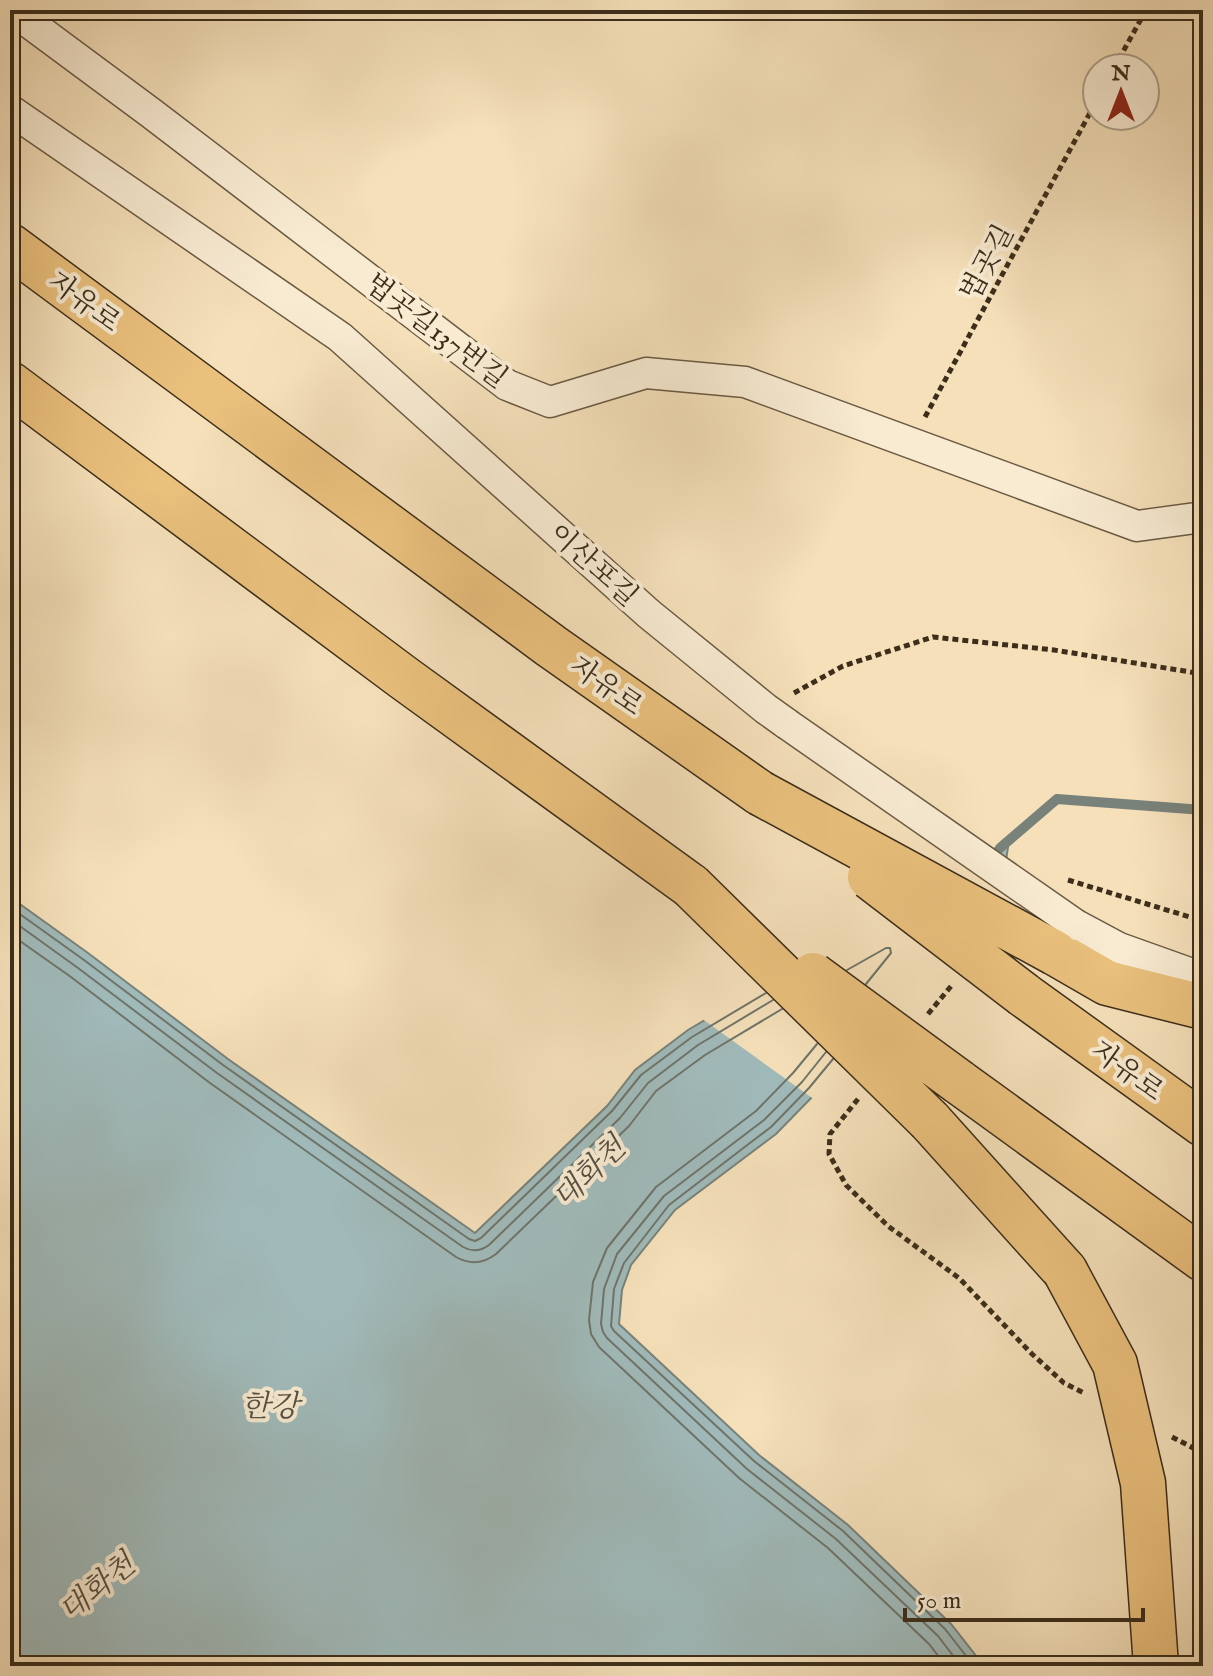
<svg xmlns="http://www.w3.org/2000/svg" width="1213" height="1676" font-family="'IM FELL English','Noto Serif KR',serif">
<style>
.water{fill:#a0baba;stroke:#78827a;stroke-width:2}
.pier{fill:#f5e0ba}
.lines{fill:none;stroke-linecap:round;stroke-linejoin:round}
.shore{stroke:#6e746a;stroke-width:2}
.stream{stroke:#78827a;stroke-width:10}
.street-casing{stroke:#6a5a43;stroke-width:33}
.highway-casing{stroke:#3c2e1b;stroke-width:47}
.path{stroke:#3c2e1b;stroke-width:5;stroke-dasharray:6 4;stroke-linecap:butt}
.street{stroke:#f8ebd2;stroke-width:30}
.highway{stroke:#eac07d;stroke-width:44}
.street-bridge-casing{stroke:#6a5a43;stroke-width:33;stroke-linecap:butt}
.highway-bridge-casing{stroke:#3c2e1b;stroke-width:47;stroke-linecap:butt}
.street-bridge{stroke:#f8ebd2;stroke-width:30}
.highway-bridge{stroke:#eac07d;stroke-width:44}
.labels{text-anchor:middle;stroke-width:8;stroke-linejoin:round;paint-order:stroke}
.street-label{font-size:28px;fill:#3c2e1b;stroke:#f8ebd2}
.water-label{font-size:30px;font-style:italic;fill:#555143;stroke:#f8ebd2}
</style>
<rect width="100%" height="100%" fill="#f5e0ba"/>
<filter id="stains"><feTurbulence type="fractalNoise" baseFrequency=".0025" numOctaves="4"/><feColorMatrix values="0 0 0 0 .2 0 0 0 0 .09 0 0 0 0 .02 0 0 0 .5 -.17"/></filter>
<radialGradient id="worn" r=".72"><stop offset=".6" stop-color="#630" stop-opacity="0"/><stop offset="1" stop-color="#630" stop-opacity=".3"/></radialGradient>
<path class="water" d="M 1009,840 L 1006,861 L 816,1093 L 776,1134 L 675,1210 L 631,1265 L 622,1290 L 619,1324 L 759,1455 L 848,1525 L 951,1624 L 984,1666 L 10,1666 L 10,897 L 88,953 L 228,1059 L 475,1233 L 607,1106 L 635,1070 L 688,1030 Z"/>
<path class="pier" d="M 990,847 L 1010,860 L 1009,863 L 815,1100 L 701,1018 Z"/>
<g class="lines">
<path class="shore" d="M 10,907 L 84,960 L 223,1065 L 469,1239 L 475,1241 L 481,1238 L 612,1111 L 641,1075 L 692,1037 L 766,993
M 10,919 L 78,968 L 217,1073 L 463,1247 C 472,1252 481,1251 489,1245 L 620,1118 L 648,1083 L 698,1045 L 773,1000
M 10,934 L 71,977 L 210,1083 L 456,1257 C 470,1265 483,1264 496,1254 L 629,1126 L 656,1091 L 705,1055 L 782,1009
M 847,970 L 886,948 L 890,948 L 891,953 L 866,984
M 817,1044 L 793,1073 L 756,1111 L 656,1187 L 607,1248 L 593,1282 L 589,1320 L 591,1334 L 599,1347 L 739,1478 L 828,1548 L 929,1644 L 946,1666
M 826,1052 L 802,1082 L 764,1120 L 664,1196 L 617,1254 L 604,1289 L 601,1324 L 603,1332 L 607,1338 L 747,1469 L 836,1539 L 938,1636 L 961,1666
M 833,1059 L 809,1088 L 771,1127 L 669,1205 L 624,1263 L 614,1289 L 611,1326 L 614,1331 L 754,1461 L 843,1531 L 945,1629 L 974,1666"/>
<path class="stream" d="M 1000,848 L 1057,799 L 1203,810"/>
<defs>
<path id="street" d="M 12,10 L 151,113 L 507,385 L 550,402 L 646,373 L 745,382 L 1137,526 L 1203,517
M 10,110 L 340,337 L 649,614 L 766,709 L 787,724
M 1076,925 L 1119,948 L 1203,978"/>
<path id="highway" d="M 10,246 L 551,646 L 760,793
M 10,384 L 404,678 L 691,886
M 1055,953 L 1107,983 L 1203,1007
M 1024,995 L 1203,1124
M 959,1082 L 1203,1259
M 930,1121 L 1065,1271"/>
</defs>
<use href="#street" class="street-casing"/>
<use href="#highway" class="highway-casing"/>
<path class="path" d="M 1114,68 L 1146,10
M 925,417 L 1097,100
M 794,693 L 843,666 L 933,637 L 1054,650 L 1203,674
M 1068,880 L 1203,921
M 928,1014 L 952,985
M 858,1099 L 830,1134 L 829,1154 L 846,1185 L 888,1226 L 959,1278 L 1032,1354 L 1064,1383 L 1084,1393
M 1172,1437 L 1203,1453"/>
<use href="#street" class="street"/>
<use href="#highway" class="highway"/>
<defs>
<path id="street-bridge" d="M 787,724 L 1076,925"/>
<path id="highway-bridge" d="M 760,793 L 1055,953
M 870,877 L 1024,995
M 691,886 L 930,1121
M 813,975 L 959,1082
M 1065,1271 L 1115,1364 L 1143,1483 L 1156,1666"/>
</defs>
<use href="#street-bridge" class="street-bridge-casing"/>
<use href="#highway-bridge" class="highway-bridge-casing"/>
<use href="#street-bridge" class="street-bridge"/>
<use href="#highway-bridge" class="highway-bridge"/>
</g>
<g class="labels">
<g class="street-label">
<text transform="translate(986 262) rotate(-62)" y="10">법곳길</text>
<text transform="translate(85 301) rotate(36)" y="10">자유로</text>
<text transform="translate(437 330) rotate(37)" y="10">법곳길137번길</text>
<text transform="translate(594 564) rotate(42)" y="10">이산포길</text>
<text transform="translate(607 685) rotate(35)" y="10">자유로</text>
<text transform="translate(1128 1070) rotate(36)" y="10">자유로</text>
</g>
<g class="water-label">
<text transform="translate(589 1172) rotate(-44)" y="10">대화천</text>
<text x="270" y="1416">한강</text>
<text transform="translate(97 1587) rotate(-39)" y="10">대화천</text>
</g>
</g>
<rect width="1213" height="1676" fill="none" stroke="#f5e0ba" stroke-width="40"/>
<rect x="12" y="12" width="1189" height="1652" fill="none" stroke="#3c2e1b" stroke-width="4"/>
<rect x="20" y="20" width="1173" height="1636" fill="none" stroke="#3c2e1b" stroke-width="2"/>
<g transform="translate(1121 92)"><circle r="38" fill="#f8ebd2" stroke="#ad9f89" stroke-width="2"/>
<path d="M0-6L14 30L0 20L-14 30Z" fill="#8f2418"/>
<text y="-12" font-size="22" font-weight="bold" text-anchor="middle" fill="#3c2e1b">N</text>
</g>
<path d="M905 1608v12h238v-12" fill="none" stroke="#3c2e1b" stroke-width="4"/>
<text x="917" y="1608" font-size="24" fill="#3c2e1b" stroke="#f8ebd2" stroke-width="6" paint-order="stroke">50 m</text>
<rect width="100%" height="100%" filter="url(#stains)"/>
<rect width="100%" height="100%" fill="url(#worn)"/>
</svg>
